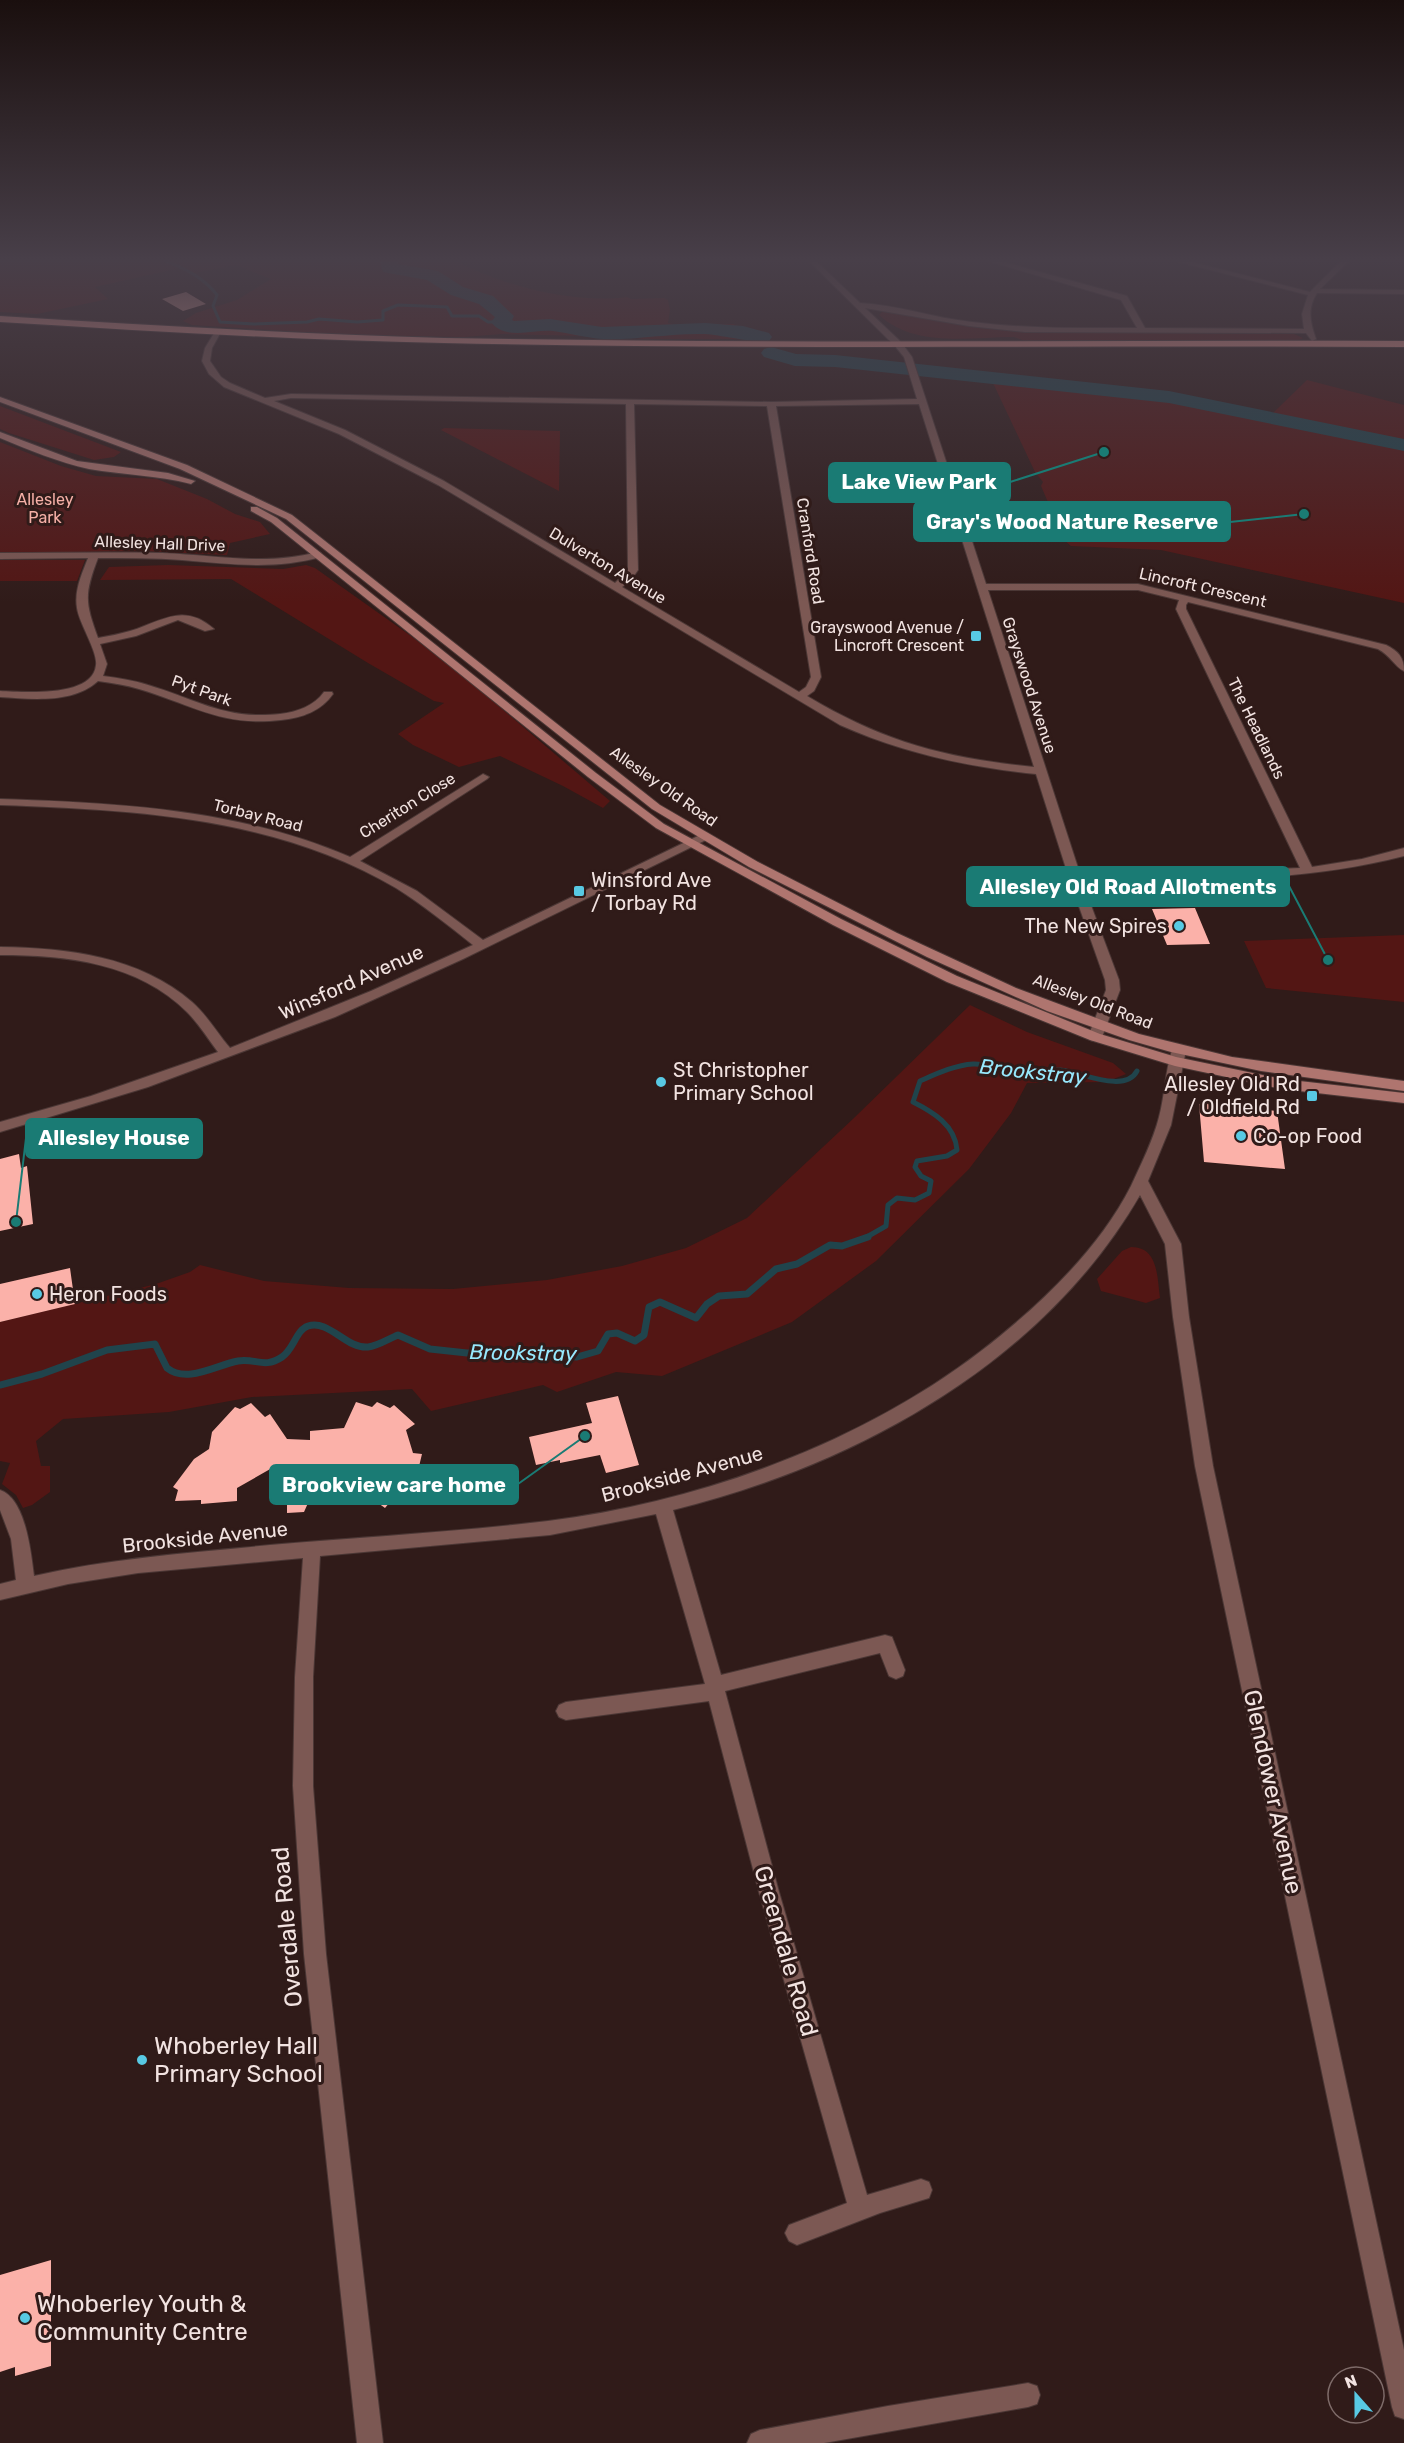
<svg xmlns="http://www.w3.org/2000/svg" width="1404" height="2443" font-family="Rubik,sans-serif">
<style>
.green{fill:#531614}
.lines{fill:none;stroke-linecap:round;stroke-linejoin:round}
.stream-far2{stroke:#20444c;stroke-width:3}
.stream-far1{stroke:#20444c;stroke-width:5}
.stream{stroke:#20444c;stroke-width:7}
.river{fill:#20444c;fill-rule:evenodd}
.building{fill:#fbb1a9}
.street-casing{stroke:#4b3735;stroke-width:2}
.secondary-casing{stroke:#4b3735;stroke-width:2}
.highway-casing{stroke:#4b3735;stroke-width:2}
.street{fill:#7c5853;fill-rule:evenodd}
.secondary{fill:#af756f;fill-rule:evenodd}
.highway{fill:#fba197;fill-rule:evenodd}
.poi-dot{fill:#58c9e3;stroke:#301b19;stroke-width:2}
.labels{text-anchor:middle;stroke-width:6;stroke-linejoin:round;paint-order:stroke}
.far-park-label{font-size:16px;fill:#f6b0a7;stroke:#301b19}
.far-street-label{font-size:16px;fill:#f2e3e1;stroke:#301b19}
.far-poi-label{font-size:16px;fill:#f2e3e1;stroke:#301b19;text-anchor:end}
.poi-label{font-size:20px;fill:#f2e3e1;stroke:#301b19;text-anchor:start}
.street-label{font-size:20px;fill:#f2e3e1;stroke:#301b19}
.water-label{font-size:21px;font-style:italic;fill:#97e8fd;stroke:#301b19}
.near-street-label{font-size:24px;fill:#f2e3e1;stroke:#301b19}
.near-poi-label{font-size:24px;fill:#f2e3e1;stroke:#301b19;text-anchor:start}
.leader{fill:none;stroke:#1a7b74;stroke-width:2}
.callout-dot{fill:#1a7b74;stroke:#301b19;stroke-width:2}
.callout{fill:#1a7b74;stroke:#1a7b74;stroke-width:2}
.callout-label{font-size:21px;text-anchor:middle;font-weight:bold;fill:#fff}
</style>
<rect width="100%" height="100%" fill="#301b19"/>
<path class="green" d="M 0,261 L 456,261 C 503,286 575,304 627,297 L 631,299 L 664,298 L 668,300 L 670,310 L 668,323 L 676,325 L 733,324 L 764,335 L 749,339 L 643,339 L 632,337 L 502,334 L 464,337 L 352,335 L 192,325 L 183,321 L 196,313 L 237,300 L 271,279 L 236,265 L 189,274 L 180,268 L 95,287 L 108,299 L 37,314 L 0,312 Z
M 884,310 L 972,327 L 1020,332 L 1294,334 L 1303,338 L 1297,341 L 1025,341 L 1014,337 C 969,337 915,348 879,315 Z
M 994,375 L 1169,392 L 1273,413 L 1307,380 L 1404,405 L 1404,603 L 1161,550 L 1071,546 L 1065,541 L 1041,486 L 1043,482 L 1035,472 L 993,383 Z
M 0,406 L 121,452 L 114,457 L 94,460 L 9,433 L 0,429 Z
M 444,428 L 560,431 L 559,491 L 441,430 Z
M 0,442 L 61,466 L 96,476 L 157,479 L 207,499 L 235,514 L 260,522 L 270,534 L 230,543 L 227,555 L 145,551 L 0,553 Z
M 0,560 L 85,560 L 77,581 L 0,581 Z
M 168,565 L 283,569 L 306,565 L 315,568 L 411,636 L 461,674 L 610,801 L 603,808 L 563,786 L 500,756 L 459,767 L 413,745 L 398,734 L 444,703 L 434,701 L 368,663 L 231,579 L 100,580 L 109,567 Z
M 1404,935 L 1404,1002 L 1266,988 L 1244,941 Z
M 970,1005 L 1027,1032 L 1113,1063 L 1126,1074 L 1106,1082 L 1027,1083 L 1011,1113 L 969,1169 L 876,1261 L 792,1322 L 662,1376 L 616,1372 L 557,1392 L 543,1385 L 431,1411 L 412,1389 L 252,1397 L 169,1412 L 63,1419 L 36,1441 L 41,1466 L 50,1466 L 50,1492 L 32,1505 L 23,1508 L 16,1495 L 2,1484 L 10,1463 L 0,1461 L 0,1322 L 156,1284 L 190,1272 L 200,1265 L 264,1281 L 349,1288 L 453,1289 L 547,1280 L 622,1266 L 686,1248 L 747,1218 L 854,1118 Z
M 1131,1247 C 1159,1247 1157,1278 1160,1298 L 1146,1303 L 1101,1291 L 1097,1279 L 1122,1251 Z"/>
<g class="lines">
<path class="stream-far2" d="M 165,261 C 185,268 204,278 217,295 L 213,306 L 220,322 L 254,324 L 307,322 L 319,319 L 357,322 L 383,320 L 383,311 L 398,305 L 447,307 L 452,316 L 479,316 L 488,322 L 501,322"/>
<path class="stream-far1" d="M 865,1238 L 886,1226 L 888,1205 L 897,1198 L 915,1200 L 929,1193 L 931,1181 L 921,1176 L 915,1167 L 917,1161 L 947,1156 L 957,1150 C 955,1125 933,1112 913,1102 L 920,1081 C 936,1074 955,1065 973,1064 C 989,1063 1006,1075 1023,1075 C 1035,1075 1047,1070 1060,1070 C 1081,1072 1125,1094 1137,1071"/>
<path class="stream" d="M 0,1385 L 42,1374 L 107,1350 L 155,1344 L 167,1368 C 187,1384 216,1365 238,1361 C 256,1358 264,1369 282,1357 C 294,1349 296,1330 308,1326 C 329,1319 346,1349 368,1347 C 378,1346 388,1339 398,1335 L 430,1349 L 467,1353 L 521,1353 L 577,1357 L 598,1351 L 608,1334 L 617,1333 L 635,1341 L 644,1335 L 649,1307 L 660,1302 L 696,1318 L 707,1304 L 719,1296 L 747,1294 L 776,1269 L 797,1264 L 830,1245 L 842,1246 L 868,1237"/>
<path class="river" d="M 380,261 L 398,261 L 398,264 L 438,271 L 463,287 L 493,296 L 514,316 L 512,320 L 514,321 L 550,319 L 602,327 L 705,323 L 743,326 L 769,333 L 772,337 L 769,341 C 757,344 722,335 705,334 C 671,333 637,340 603,339 C 586,338 570,333 553,331 C 534,329 505,341 491,322 L 495,317 L 479,304 L 451,295 L 427,280 L 383,272 Z
M 771,347 L 796,354 L 835,355 L 1169,391 L 1404,439 L 1404,451 L 1169,403 L 835,367 L 795,366 L 764,357 L 761,353 L 764,349 Z"/>
</g>
<path class="building" d="M 186,292 L 206,304 L 183,311 L 162,299 Z
M 1195,908 L 1210,944 L 1167,945 L 1152,909 Z
M 1213,1103 L 1277,1111 L 1285,1169 L 1204,1162 L 1199,1104 Z
M 19,1154 L 21,1168 L 27,1166 L 33,1224 L 0,1231 L 0,1159 Z
M 70,1268 L 75,1304 L 0,1322 L 0,1284 Z
M 618,1396 L 639,1465 L 606,1473 L 600,1455 L 560,1463 L 560,1460 L 536,1465 L 529,1437 L 592,1423 L 586,1403 Z
M 356,1402 L 372,1407 L 377,1402 L 390,1408 L 394,1405 L 415,1424 L 406,1430 L 413,1453 L 422,1454 L 415,1483 L 411,1482 L 401,1504 L 390,1502 L 385,1508 L 364,1493 L 318,1498 L 308,1503 L 304,1512 L 287,1513 L 287,1478 L 271,1479 L 272,1468 L 237,1488 L 237,1501 L 201,1504 L 201,1500 L 175,1501 L 178,1490 L 173,1487 L 194,1459 L 209,1449 L 212,1432 L 235,1407 L 240,1409 L 251,1403 L 265,1417 L 270,1414 L 287,1439 L 310,1440 L 310,1431 L 344,1428 Z
M 51,2260 L 51,2366 L 15,2376 L 15,2367 L 0,2372 L 0,2275 Z"/>
<g class="lines">
<defs>
<path id="street" d="M 809,261 L 816,261 L 860,303 C 898,305 934,318 972,322 C 1027,329 1082,328 1137,328 L 1121,300 L 988,261 L 1000,261 L 1127,296 L 1145,328 L 1304,329 L 1302,314 L 1308,295 L 1175,261 L 1188,261 L 1310,292 L 1341,261 L 1349,261 L 1320,289 L 1404,290 L 1404,294 L 1317,293 C 1307,309 1310,322 1316,339 L 1312,341 L 1306,333 L 1025,332 L 969,326 L 865,308 L 901,342 L 912,357 L 986,584 L 1138,584 L 1386,645 C 1398,651 1404,657 1404,671 C 1395,667 1390,655 1378,649 L 1188,602 L 1186,605 L 1186,609 L 1312,867 L 1362,859 L 1404,848 L 1404,856 C 1300,883 1190,880 1083,884 L 1119,980 L 1120,990 L 1102,1037 L 1095,1041 L 1090,1040 L 1088,1037 L 1106,990 L 1105,980 L 1070,881 L 1036,774 C 967,767 903,753 840,725 L 438,485 L 339,434 L 224,387 L 209,374 L 202,361 L 205,348 L 216,330 L 222,330 L 212,348 L 210,361 L 221,377 L 230,383 L 265,398 L 291,394 L 771,402 L 917,399 L 904,357 L 895,346 ZM 291,398 L 626,404 L 628,570 L 615,583 L 444,481 L 345,430 L 274,401 ZM 634,404 L 767,406 L 811,677 L 806,687 L 799,692 L 622,587 L 631,580 L 638,570 ZM 919,404 L 1034,767 C 945,758 884,742 807,696 L 814,691 L 821,677 L 776,406 ZM 988,590 L 1138,590 L 1179,600 L 1176,609 L 1300,868 L 1081,877 Z
M 318,552 L 321,553 L 321,557 C 274,570 230,564 182,560 C 154,558 126,558 98,558 C 84,595 85,602 98,638 C 109,636 120,634 130,631 C 162,621 184,602 214,629 L 205,631 L 178,620 L 136,636 L 100,644 L 107,664 L 103,676 C 118,678 133,680 148,685 C 198,700 225,720 280,714 C 297,712 314,706 324,692 L 332,692 L 333,694 C 321,711 302,718 281,720 C 222,727 193,705 139,689 C 126,685 112,683 98,681 C 73,704 31,699 0,697 L 0,691 C 23,692 93,698 96,665 C 98,652 79,623 77,608 C 74,590 82,574 88,558 L 0,559 L 0,553 C 54,553 108,552 162,553 C 215,555 265,566 318,552 Z
M 483,774 L 489,777 L 487,779 L 360,861 L 417,891 L 483,940 L 700,835 L 704,834 L 710,838 L 463,959 L 335,1017 L 148,1087 L 0,1132 L 0,1122 L 91,1096 L 218,1052 C 208,1039 199,1024 187,1012 C 138,963 66,955 0,955 L 0,947 C 67,948 139,956 192,1002 C 207,1015 217,1033 230,1048 L 371,991 L 473,945 C 448,925 423,905 396,888 C 276,817 136,810 0,805 L 0,799 C 120,803 238,809 350,857 Z
M 1179,1045 L 1186,1050 L 1171,1125 L 1148,1181 L 1181,1244 L 1189,1317 L 1213,1466 L 1404,2350 L 1404,2419 L 1395,2416 L 1392,2407 L 1195,1466 L 1173,1317 L 1165,1244 L 1140,1195 C 1043,1363 856,1465 673,1510 L 721,1675 L 885,1635 L 892,1637 L 905,1670 L 903,1676 L 896,1679 L 889,1676 L 880,1653 L 725,1691 L 779,1892 L 867,2195 L 921,2179 L 929,2182 L 932,2190 L 929,2198 L 880,2213 L 797,2245 L 789,2241 L 785,2233 L 789,2225 L 847,2203 L 759,1892 L 709,1701 L 566,1720 L 559,1717 L 556,1711 L 559,1705 L 566,1702 L 705,1684 L 656,1514 L 550,1535 L 320,1556 L 313,1677 L 313,1786 L 326,1954 L 383,2443 L 357,2443 L 304,1954 L 293,1786 L 295,1677 L 303,1558 L 138,1573 L 68,1584 L 0,1600 L 0,1584 L 16,1580 L 11,1539 L 0,1510 L 0,1490 C 26,1499 31,1553 34,1576 C 111,1558 191,1553 270,1545 C 362,1537 456,1532 548,1521 C 699,1502 860,1444 981,1351 C 1038,1307 1098,1251 1131,1186 C 1141,1164 1153,1141 1159,1117 C 1165,1095 1165,1072 1172,1050 Z
M 1028,2383 L 1037,2386 L 1040,2395 L 1037,2404 L 1028,2407 L 824,2443 L 747,2443 L 751,2434 L 760,2430 L 888,2406 Z"/>
<path id="secondary" d="M 0,397 L 187,465 L 292,515 L 660,805 L 758,862 L 897,933 L 1016,988 L 1139,1034 L 1232,1057 L 1404,1081 L 1404,1091 L 1261,1071 L 1171,1052 L 1129,1040 L 1047,1011 L 927,957 L 749,867 L 652,809 L 286,519 L 180,469 L 0,402 Z
M 0,432 L 77,461 L 168,473 L 195,481 L 191,484 C 157,475 123,475 89,469 C 58,462 29,450 0,438 Z
M 251,507 L 257,507 L 277,518 L 596,773 L 664,824 L 841,919 L 957,976 L 1100,1034 L 1176,1057 L 1282,1079 L 1404,1093 L 1404,1103 L 1282,1089 L 1175,1066 L 1090,1040 L 947,982 L 833,925 L 656,828 L 588,777 L 271,522 L 251,511 Z"/>
<path id="highway" d="M 0,316 C 148,325 296,334 444,338 C 764,344 1084,340 1404,341 L 1404,347 C 1084,345 764,350 444,343 C 296,340 148,331 0,322 Z"/>
</defs>
<use href="#street" class="street-casing"/>
<use href="#secondary" class="secondary-casing"/>
<use href="#highway" class="highway-casing"/>
<use href="#street" class="street"/>
<use href="#secondary" class="secondary"/>
<use href="#highway" class="highway"/>
</g>
<linearGradient id="sky" x2="0" y2="1"><stop stop-color="#1a0f0e"/><stop offset="0.43" stop-color="#483f49"/><stop offset="1" stop-color="#483f49" stop-opacity="0"/></linearGradient>
<rect width="1404" height="603" fill="url(#sky)"/>
<g class="poi-dot">
<rect x="970" y="630" width="12" height="12" rx="3"/>
<rect x="573" y="885" width="12" height="12" rx="3"/>
<circle cx="1179" cy="926" r="6"/>
<circle cx="661" cy="1082" r="6"/>
<rect x="1306" y="1090" width="12" height="12" rx="3"/>
<circle cx="1241" cy="1136" r="6"/>
<circle cx="37" cy="1294" r="6"/>
<circle cx="142" cy="2060" r="6"/>
<circle cx="25" cy="2318" r="6"/>
</g>
<g class="labels">
<g class="far-park-label">
<text x="45" y="505">Allesley<tspan x="45" dy="18">Park</tspan></text>
</g>
<g class="far-street-label">
<text transform="translate(160 543) rotate(2)" y="6">Allesley Hall Drive</text>
<text transform="translate(811 551) rotate(81)" y="6">Cranford Road</text>
<text transform="translate(608 565) rotate(31)" y="6">Dulverton Avenue</text>
<text transform="translate(1203 587) rotate(13)" y="6">Lincroft Crescent</text>
<text transform="translate(1030 685) rotate(72)" y="6">Grayswood Avenue</text>
<text transform="translate(202 690) rotate(20)" y="6">Pyt Park</text>
<text transform="translate(1257 728) rotate(64)" y="6">The Headlands</text>
<text transform="translate(664 786) rotate(35)" y="6">Allesley Old Road</text>
<text transform="translate(407 805) rotate(-32)" y="6">Cheriton Close</text>
<text transform="translate(258 815) rotate(14)" y="6">Torbay Road</text>
<text transform="translate(1093 1001) rotate(21)" y="6">Allesley Old Road</text>
</g>
<g class="far-poi-label">
<text x="964" y="633">Grayswood Avenue /<tspan x="964" dy="18">Lincroft Crescent</tspan></text>
</g>
<g class="poi-label">
<text x="591" y="887">Winsford Ave<tspan x="591" dy="23">/ Torbay Rd</tspan></text>
<text x="1167" y="933" text-anchor="end">The New Spires</text>
<text x="673" y="1077">St Christopher<tspan x="673" dy="23">Primary School</tspan></text>
<text x="1300" y="1091" text-anchor="end">Allesley Old Rd<tspan x="1300" dy="23">/ Oldfield Rd</tspan></text>
<text x="1253" y="1143">Co-op Food</text>
<text x="49" y="1301">Heron Foods</text>
</g>
<g class="street-label">
<text transform="translate(351 982) rotate(-24)" y="7">Winsford Avenue</text>
<text transform="translate(682 1474) rotate(-15)" y="7">Brookside Avenue</text>
<text transform="translate(205 1537) rotate(-6)" y="7">Brookside Avenue</text>
</g>
<g class="water-label">
<text transform="translate(1033 1072) rotate(6)" y="7">Brookstray</text>
<text transform="translate(523 1353) rotate(1)" y="7">Brookstray</text>
</g>
<g class="near-street-label">
<text transform="translate(1273 1792) rotate(78)" y="8">Glendower Avenue</text>
<text transform="translate(287 1927) rotate(-95)" y="8">Overdale Road</text>
<text transform="translate(786 1951) rotate(74)" y="8">Greendale Road</text>
</g>
<g class="near-poi-label">
<text x="154" y="2054">Whoberley Hall<tspan x="154" dy="28">Primary School</tspan></text>
<text x="37" y="2312">Whoberley Youth &amp;<tspan x="37" dy="28">Community Centre</tspan></text>
</g>
</g>
<path class="leader" d="M1104 452L1010 482M1304 514L1230 522M1328 960L1289 886M16 1222L26 1138M585 1436L518 1484"/>
<g class="callout-dot">
<circle cx="1104" cy="452" r="6"/>
<circle cx="1304" cy="514" r="6"/>
<circle cx="1328" cy="960" r="6"/>
<circle cx="16" cy="1222" r="6"/>
<circle cx="585" cy="1436" r="6"/>
</g>
<g class="callout">
<rect x="829" y="463" width="181" height="39" rx="6"/>
<rect x="914" y="502" width="316" height="39" rx="6"/>
<rect x="967" y="867" width="322" height="39" rx="6"/>
<rect x="26" y="1119" width="176" height="39" rx="6"/>
<rect x="270" y="1465" width="248" height="39" rx="6"/>
</g>
<g class="callout-label">
<text x="919" y="489">Lake View Park</text>
<text x="1072" y="529">Gray's Wood Nature Reserve</text>
<text x="1128" y="894">Allesley Old Road Allotments</text>
<text x="114" y="1145">Allesley House</text>
<text x="394" y="1492">Brookview care home</text>
</g>
<g transform="translate(1356 2395) rotate(339)"><circle r="28" fill="#301b19" stroke="#7e6b69" stroke-width="1.5"/>
<path d="M0-4.5L10 22L0 15L-10 22Z" fill="#58c9e3"/>
<text y="-9" font-size="16" font-weight="bold" text-anchor="middle" fill="#f2e3e1">N</text>
</g>
</svg>
